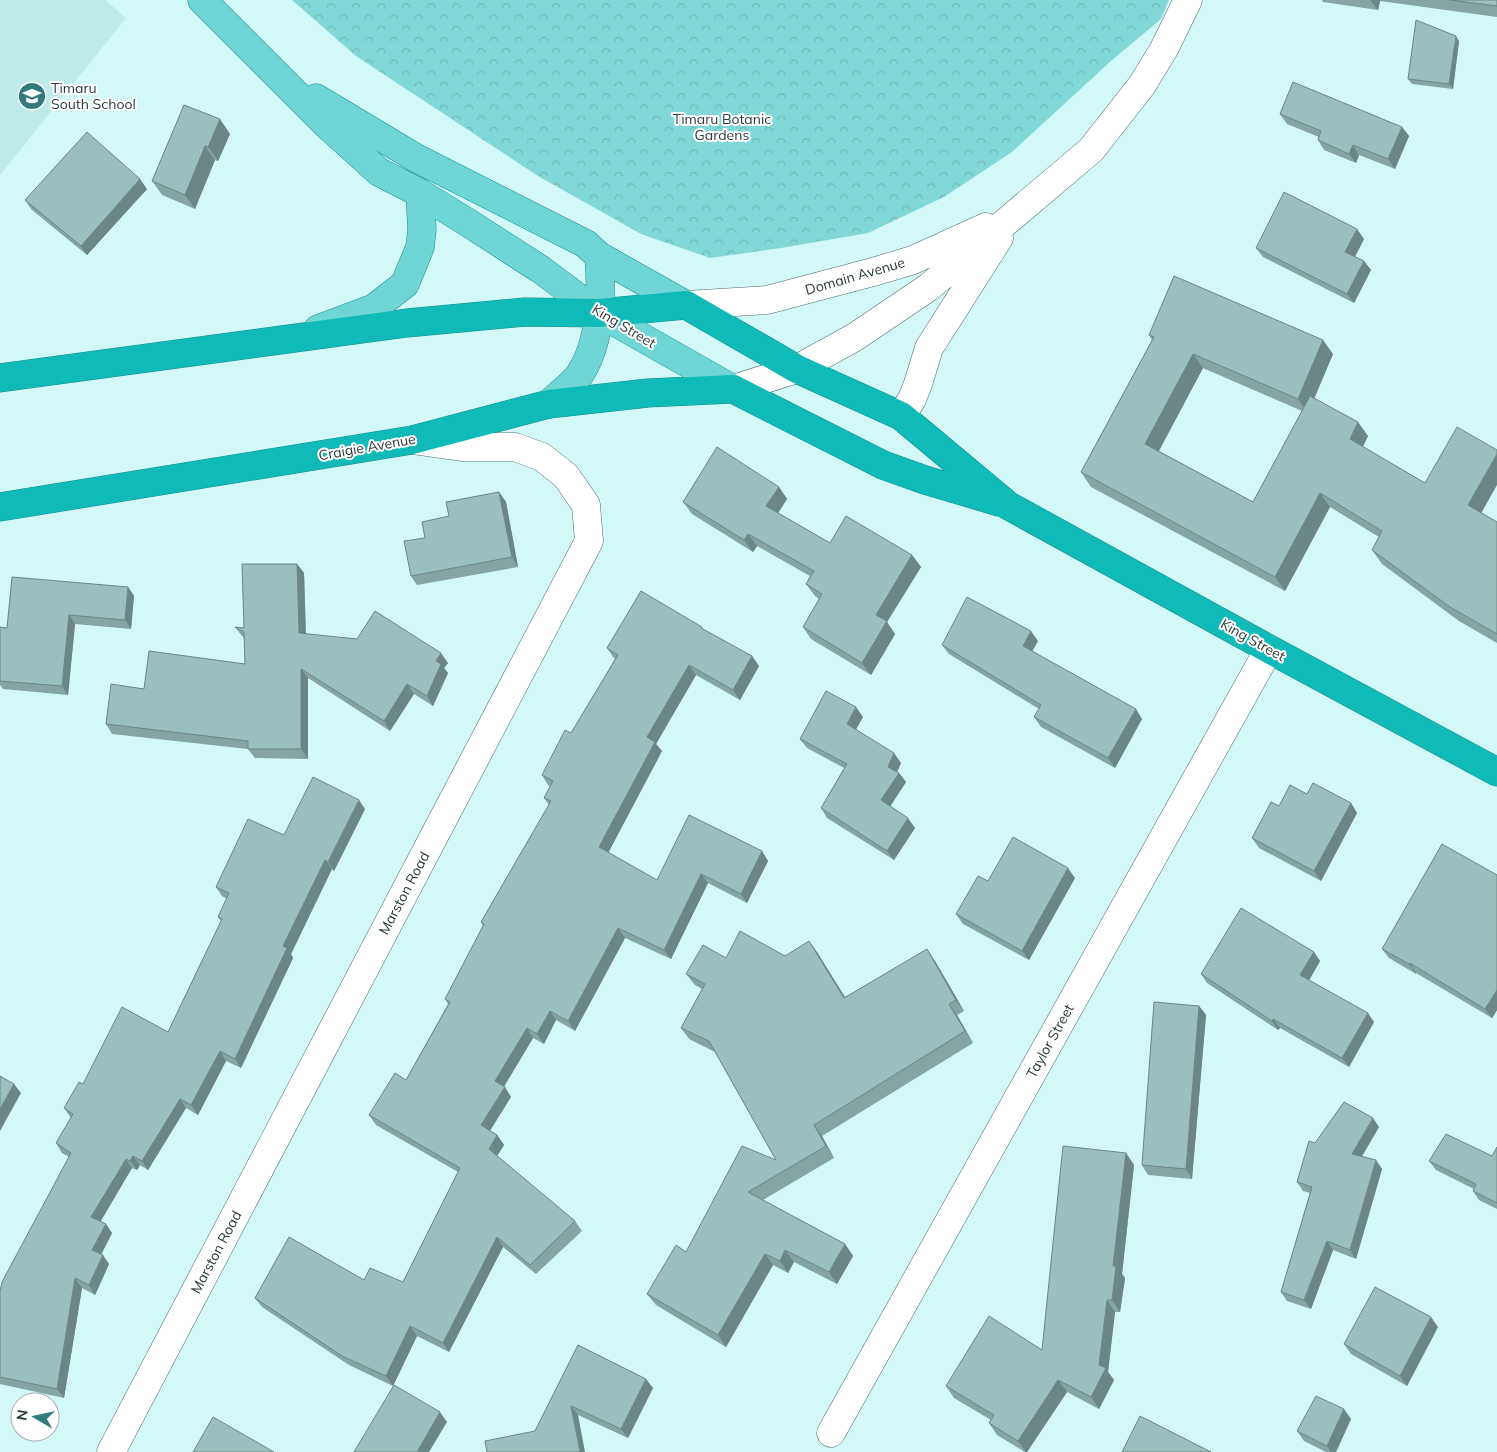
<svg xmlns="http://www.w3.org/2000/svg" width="1497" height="1452" font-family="Mulish,sans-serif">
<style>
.built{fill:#bcebea}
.park{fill:url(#park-crowns)}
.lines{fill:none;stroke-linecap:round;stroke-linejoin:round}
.minor-casing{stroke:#4c6e6d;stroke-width:29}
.major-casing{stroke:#198d8c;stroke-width:29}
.highway-casing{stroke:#198d8c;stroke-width:29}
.minor{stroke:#fff;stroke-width:28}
.major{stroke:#6fd6d5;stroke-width:28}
.highway{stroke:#0fbab9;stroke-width:28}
.wall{fill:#85a4a3;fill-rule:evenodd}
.shaded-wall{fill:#6c8685}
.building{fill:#9bbfbe;stroke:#6c8685}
.labels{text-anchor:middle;stroke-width:4;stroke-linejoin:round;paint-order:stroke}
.poi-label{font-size:14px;fill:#2b3a39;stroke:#fff;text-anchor:start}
.park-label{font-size:14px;fill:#263f3f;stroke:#fff}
.street-label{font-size:14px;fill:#2b3a39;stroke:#fff}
</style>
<defs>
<pattern id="park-crowns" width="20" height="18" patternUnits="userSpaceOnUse" patternTransform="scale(1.25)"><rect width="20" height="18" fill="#82d8d6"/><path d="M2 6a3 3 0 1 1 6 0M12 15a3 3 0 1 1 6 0" fill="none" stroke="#70bab8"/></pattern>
</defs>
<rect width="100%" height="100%" fill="#d2f8f7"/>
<path class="built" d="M 0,0 L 105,0 L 126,18 L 0,175 Z"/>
<path class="park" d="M 292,0 L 1169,0 L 1161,19 L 1111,61 L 1012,152 L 944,197 L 868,233 L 781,248 L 710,258 L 641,234 L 538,176 L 356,56 Z"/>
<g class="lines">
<defs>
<path id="minor" d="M 686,305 L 767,300 L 873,272 L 913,260 L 986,227
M 733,389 L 797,369 L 855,337 L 929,287 L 1091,150 L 1142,85 L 1164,49 L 1188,0
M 901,416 L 912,399 L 918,384 L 929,348 L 999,238
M 831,1433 L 1269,649
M 111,1452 L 589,541 L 586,505 L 566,476 L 542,457 L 515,447 L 462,447 L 412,440"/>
<path id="major" d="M 202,0 L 326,124 L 379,172 L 420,193 L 467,222 L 540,269 L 599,313 L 733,389
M 316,98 L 416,158 L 586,244 L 599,256 L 686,305
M 318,329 L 374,308 L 405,284 L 420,247 L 422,230 L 420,193
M 549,404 C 558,395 573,384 580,374 C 601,342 602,293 599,256"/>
<path id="highway" d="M 0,378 L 407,323 L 525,312 L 599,313 L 686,305 L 797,369 L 901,416 L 1009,506 L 1269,649 L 1497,772
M 0,507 L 412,440 L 549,404 L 648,393 L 733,389 L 883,465 L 925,480 L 999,502"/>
</defs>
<use href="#minor" class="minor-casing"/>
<use href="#major" class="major-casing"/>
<use href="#highway" class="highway-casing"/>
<use href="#minor" class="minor"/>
<use href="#major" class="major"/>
<use href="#highway" class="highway"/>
</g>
<path class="wall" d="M 1322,0 L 1497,0 L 1497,17 L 1380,1 L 1378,10 L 1323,2 Z
M 1459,41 L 1453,89 L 1412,84 L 1408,79 Z
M 184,105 L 230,134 L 218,161 L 215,160 L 195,209 L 162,195 L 152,181 Z
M 1280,114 L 1402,127 L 1409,136 L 1395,169 L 1359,155 L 1356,163 L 1324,150 L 1318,140 L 1319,137 L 1287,124 Z
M 147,189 L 87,255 L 32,210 L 25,200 Z
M 1364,239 L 1355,257 L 1364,261 L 1371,270 L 1354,303 L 1263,257 L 1256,248 Z
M 1149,335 L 1333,354 L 1314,399 L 1368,436 L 1363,447 L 1425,483 L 1497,522 L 1497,643 L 1459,621 L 1382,564 L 1372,550 L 1379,537 L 1330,507 L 1285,591 L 1091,487 L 1081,472 L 1152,340 ZM 1203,368 L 1302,411 L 1253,502 L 1159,451 Z
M 779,487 L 787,499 L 778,513 L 830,543 L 912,555 L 921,567 L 887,622 L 895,634 L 871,675 L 811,639 L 803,627 L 819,599 L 815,596 L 806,584 L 810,576 L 757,546 L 753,552 L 692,514 L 683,502 Z
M 499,492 L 506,502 L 518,567 L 417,585 L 411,576 L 449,516 Z
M 297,564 L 304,573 L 306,634 L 448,663 L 444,668 L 448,673 L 433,706 L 414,694 L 390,731 L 308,678 L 308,759 L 255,758 L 248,749 L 112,734 L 106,724 L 144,689 L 245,664 L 244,638 L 242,636 L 235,627 L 244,628 Z
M 128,587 L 134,596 L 131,629 L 75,624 L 68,695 L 3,689 L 0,685 L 0,627 L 7,628 Z
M 704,630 L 752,656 L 759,666 L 740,700 L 696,675 L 656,744 L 662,751 L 608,853 L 657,880 L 762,851 L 768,861 L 747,903 L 708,883 L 671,959 L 625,938 L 575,1031 L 556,1020 L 544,1044 L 533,1038 L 504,1087 L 511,1097 L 490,1131 L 497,1135 L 504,1145 L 497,1156 L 575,1221 L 582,1231 L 536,1274 L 503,1247 L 449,1352 L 417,1336 L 393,1386 L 349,1365 L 262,1307 L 255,1298 L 364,1280 L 403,1282 L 458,1172 L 376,1125 L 369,1115 L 406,1080 L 448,1004 L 445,999 L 483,926 L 481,922 L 549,805 L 544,798 L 550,786 L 548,785 L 542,775 L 571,733 L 615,659 L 613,657 L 607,648 Z
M 1038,641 L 1032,651 L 1142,719 L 1115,768 L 1041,727 L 1034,717 L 1039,709 L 949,654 L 942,645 Z
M 863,717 L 856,729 L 901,763 L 897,772 L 899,773 L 906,782 L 890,806 L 915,828 L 894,860 L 827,818 L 821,808 L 844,768 L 807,748 L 800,739 Z
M 1351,803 L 1357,813 L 1321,881 L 1259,848 L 1252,838 L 1279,806 Z
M 365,809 L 334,871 L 332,869 L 291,954 L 293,958 L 241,1068 L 226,1061 L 198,1115 L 186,1108 L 148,1170 L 140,1165 L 137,1170 L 132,1168 L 100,1221 L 112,1233 L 101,1254 L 109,1264 L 95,1295 L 82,1288 L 64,1398 L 0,1384 L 0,1291 L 69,1157 L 62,1153 L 56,1143 L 71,1118 L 64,1108 L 83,1084 L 168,1032 L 221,921 L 218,917 L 227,899 L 222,896 L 216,887 L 284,835 Z
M 1497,875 L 1497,1010 L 1492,1018 L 1416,973 L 1416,974 L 1389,958 L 1382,949 Z
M 1075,878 L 1029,960 L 963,924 L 956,914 L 988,881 Z
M 817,952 L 845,997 L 935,961 L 964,1011 L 957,1015 L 973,1043 L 822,1136 L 834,1158 L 763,1200 L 845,1244 L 853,1256 L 837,1284 L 794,1262 L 788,1273 L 773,1265 L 726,1347 L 656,1305 L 647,1294 L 686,1252 L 776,1160 L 715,1052 L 689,1039 L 681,1028 L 702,989 L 695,985 L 686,974 L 726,958 L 785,956 Z
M 1314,952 L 1320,961 L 1309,980 L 1374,1022 L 1349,1067 L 1280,1028 L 1278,1030 L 1207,983 L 1201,974 Z
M 1199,1006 L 1206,1015 L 1192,1179 L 1148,1175 L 1142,1165 Z
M 1379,1127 L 1362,1156 L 1382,1169 L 1356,1259 L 1333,1250 L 1311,1309 L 1287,1301 L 1281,1292 L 1310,1193 L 1303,1191 L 1297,1182 L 1315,1143 Z
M 1497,1147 L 1497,1209 L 1479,1200 L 1473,1191 L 1474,1189 L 1436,1170 L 1429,1161 L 1492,1156 Z
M 1126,1153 L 1134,1165 L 1122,1274 L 1125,1278 L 1120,1312 L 1115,1312 L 1108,1372 L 1114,1380 L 1099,1409 L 1067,1392 L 1027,1452 L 1025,1452 L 997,1435 L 989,1423 L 991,1420 L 954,1398 L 946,1386 L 1042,1350 Z
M 1438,1327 L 1407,1386 L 1351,1354 L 1344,1344 Z
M 578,1345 L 653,1388 L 628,1438 L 578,1415 L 535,1431 Z
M 1351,1419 L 1336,1452 L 1326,1452 L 1304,1441 L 1297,1431 Z"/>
<path class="shaded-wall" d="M 1370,0 L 1380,0 L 1380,1 L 1378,10 Z
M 1456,36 L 1459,41 L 1453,89 L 1449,84 Z
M 220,119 L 230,134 L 218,161 L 208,147 Z
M 1402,127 L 1409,136 L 1395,169 L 1388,159 Z
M 1353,145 L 1359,155 L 1356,163 L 1349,154 Z
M 205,146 L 215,160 L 195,209 L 185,195 Z
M 140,179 L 147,189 L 87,255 L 81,246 Z
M 1357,229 L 1364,239 L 1352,262 L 1345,252 Z
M 1364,261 L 1371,270 L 1354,303 L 1347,294 Z
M 1323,340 L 1333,354 L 1308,413 L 1298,399 Z
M 1193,354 L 1203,368 L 1155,458 L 1145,444 Z
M 1358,422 L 1368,436 L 1359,453 L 1350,439 Z
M 1497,454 L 1497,485 L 1478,519 L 1468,505 Z
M 779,487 L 787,499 L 775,518 L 766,506 Z
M 499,492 L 506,502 L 518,567 L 512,557 Z
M 1320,493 L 1330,507 L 1285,591 L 1275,577 Z
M 748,534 L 757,546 L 753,552 L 744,540 Z
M 912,555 L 921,567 L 887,622 L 895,634 L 871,675 L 862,663 L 876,615 Z
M 297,564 L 304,573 L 306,643 L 299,633 Z
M 128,587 L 134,596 L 131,629 L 125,620 Z
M 69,615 L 75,624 L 68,695 L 62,686 Z
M 1031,631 L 1038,641 L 1030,655 L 1023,646 Z
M 441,653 L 448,663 L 444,668 L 448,673 L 433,706 L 427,696 L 436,661 Z
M 752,656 L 759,666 L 740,700 L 733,690 Z
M 689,665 L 696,675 L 656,744 L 662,751 L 606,857 L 599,847 L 647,737 Z
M 301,669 L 308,678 L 308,759 L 301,749 Z
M 407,684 L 414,694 L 390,731 L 384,721 Z
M 856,707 L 863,717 L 854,733 L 847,724 Z
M 1136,709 L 1142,719 L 1115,768 L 1108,758 Z
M 894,753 L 901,763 L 895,777 L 888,767 Z
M 899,773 L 906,782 L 888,810 L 881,800 Z
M 359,800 L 365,809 L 334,871 L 328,862 Z
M 1351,803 L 1357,813 L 1321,881 L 1314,871 Z
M 908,818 L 915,828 L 894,860 L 887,851 Z
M 762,851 L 768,861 L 747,903 L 741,894 Z
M 325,860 L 332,869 L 291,954 L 293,958 L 241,1068 L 235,1059 L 283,946 Z
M 1068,868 L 1075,878 L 1029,960 L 1022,951 Z
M 701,874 L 708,883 L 671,959 L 664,950 Z
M 618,928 L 625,938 L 575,1031 L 568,1021 Z
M 809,941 L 817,952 L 852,1009 L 844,998 Z
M 927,949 L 935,961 L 964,1011 L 956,1000 Z
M 1314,952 L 1320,961 L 1307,984 L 1300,975 Z
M 1410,963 L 1416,973 L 1416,974 L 1409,964 Z
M 1497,990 L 1497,1010 L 1492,1018 L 1485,1009 Z
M 949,1004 L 957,1015 L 973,1043 L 965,1031 Z
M 1199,1006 L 1206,1015 L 1192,1179 L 1186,1169 Z
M 550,1011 L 556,1020 L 544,1044 L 537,1034 Z
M 1368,1013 L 1374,1022 L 1349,1067 L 1342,1058 Z
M 1273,1019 L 1280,1028 L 1278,1030 L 1272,1021 Z
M 527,1028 L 533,1038 L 501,1091 L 495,1081 Z
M 220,1051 L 226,1061 L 198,1115 L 191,1105 Z
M 14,1084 L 21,1093 L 0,1131 L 0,1109 Z
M 505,1087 L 511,1097 L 487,1135 L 481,1125 Z
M 180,1099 L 186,1108 L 148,1170 L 142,1161 Z
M 1373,1118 L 1379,1127 L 1358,1163 L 1352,1154 Z
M 814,1125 L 822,1136 L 834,1158 L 826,1146 Z
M 497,1135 L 504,1145 L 495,1159 L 489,1149 Z
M 1126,1153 L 1134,1165 L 1122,1274 L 1125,1278 L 1120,1312 L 1112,1300 L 1113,1266 Z
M 133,1156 L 140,1165 L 137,1170 L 130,1161 Z
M 126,1159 L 132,1168 L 98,1226 L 91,1217 Z
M 1376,1160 L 1382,1169 L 1356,1259 L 1350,1250 Z
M 106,1224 L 112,1233 L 99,1259 L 92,1250 Z
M 497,1237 L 503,1247 L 449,1352 L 443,1343 Z
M 1327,1241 L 1333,1250 L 1311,1309 L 1304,1300 Z
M 845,1244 L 853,1256 L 837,1284 L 829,1272 Z
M 785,1250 L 794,1262 L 788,1273 L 780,1261 Z
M 765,1254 L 773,1265 L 726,1347 L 718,1335 Z
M 103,1255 L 109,1264 L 95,1295 L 89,1285 Z
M 75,1278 L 82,1288 L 64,1398 L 57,1389 Z
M 1107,1300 L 1115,1312 L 1108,1372 L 1114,1380 L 1099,1409 L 1091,1397 L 1099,1365 Z
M 1431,1317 L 1438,1327 L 1407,1386 L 1400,1376 Z
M 410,1326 L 417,1336 L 393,1386 L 386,1376 Z
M 646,1379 L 653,1388 L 628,1438 L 621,1429 Z
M 1058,1380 L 1067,1392 L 1027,1452 L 1026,1452 L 1018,1441 Z
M 571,1406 L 578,1415 L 585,1452 L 580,1452 Z
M 1344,1409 L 1351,1419 L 1336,1452 L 1331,1452 L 1327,1446 Z
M 440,1412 L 447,1422 L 429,1452 L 417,1452 Z"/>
<path class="building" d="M 1450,0 L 1497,0 L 1497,6 Z
M 1416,20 L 1456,36 L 1449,84 L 1408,79 Z
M 1293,82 L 1402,127 L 1388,159 L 1353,145 L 1349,154 L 1318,140 L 1321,131 L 1280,114 Z
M 184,105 L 220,119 L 208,147 L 205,146 L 185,195 L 152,181 Z
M 87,132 L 140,179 L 81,246 L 25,200 Z
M 1284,192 L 1357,229 L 1345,252 L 1364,261 L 1347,294 L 1256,248 Z
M 1174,276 L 1323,340 L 1298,399 L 1193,354 L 1145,444 L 1253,502 L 1310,396 L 1358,422 L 1350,439 L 1425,483 L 1457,427 L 1497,450 L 1497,454 L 1468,505 L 1497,522 L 1497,634 L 1450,607 L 1372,550 L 1382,531 L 1320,493 L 1275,577 L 1081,472 L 1154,337 L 1149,335 Z
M 717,447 L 779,487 L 766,506 L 830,543 L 846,516 L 912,555 L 876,615 L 887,621 L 862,663 L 803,627 L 822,594 L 806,584 L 814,571 L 748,534 L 744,540 L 683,502 Z
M 499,492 L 512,557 L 411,576 L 404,541 L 425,538 L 422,522 L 449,516 L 446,502 Z
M 242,564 L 297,564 L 299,633 L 357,639 L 375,611 L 441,653 L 436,661 L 441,664 L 427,696 L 407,684 L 384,721 L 301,669 L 301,749 L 248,749 L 248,741 L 106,724 L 111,684 L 144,689 L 149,651 L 245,664 L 244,632 L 235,627 L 244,628 Z
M 12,577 L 128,587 L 125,620 L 69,615 L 62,686 L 0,681 L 0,627 L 7,628 Z
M 641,591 L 702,627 L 701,628 L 752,656 L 733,690 L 689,665 L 647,737 L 655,742 L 599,847 L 657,880 L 689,815 L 762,851 L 741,894 L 701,874 L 664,950 L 618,928 L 568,1021 L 550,1011 L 537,1034 L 527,1028 L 495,1081 L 505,1087 L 481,1125 L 497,1135 L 489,1149 L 575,1221 L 530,1265 L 497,1237 L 443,1343 L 410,1326 L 386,1376 L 342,1356 L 255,1298 L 289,1237 L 364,1280 L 370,1268 L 403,1282 L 460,1168 L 369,1115 L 395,1073 L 406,1080 L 450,1002 L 445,999 L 484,924 L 481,922 L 551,801 L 544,798 L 553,781 L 542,775 L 565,730 L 571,733 L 618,655 L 607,648 Z
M 967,597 L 1031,631 L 1023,646 L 1136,709 L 1108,758 L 1034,717 L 1041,705 L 942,645 Z
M 826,691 L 856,707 L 847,724 L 894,753 L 888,767 L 899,773 L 881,800 L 908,818 L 887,851 L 821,808 L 847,764 L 800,739 Z
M 313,777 L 359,800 L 328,862 L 325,860 L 283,946 L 287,948 L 235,1059 L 220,1051 L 191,1105 L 180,1099 L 142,1161 L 133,1156 L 130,1161 L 126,1159 L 91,1217 L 106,1224 L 92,1250 L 103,1255 L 89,1285 L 75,1278 L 57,1389 L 0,1377 L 0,1291 L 2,1282 L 71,1153 L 56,1143 L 73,1114 L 64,1108 L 79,1082 L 83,1084 L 122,1007 L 168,1032 L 222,919 L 218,917 L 229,893 L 216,887 L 248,819 L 284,835 Z
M 1313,783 L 1351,803 L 1314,871 L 1252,838 L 1271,802 L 1279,806 L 1290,785 L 1307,794 Z
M 1013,837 L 1068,868 L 1022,951 L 956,914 L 978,876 L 988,881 Z
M 1442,844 L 1497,875 L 1497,990 L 1485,1009 L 1410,963 L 1409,964 L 1382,949 Z
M 1241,908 L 1314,952 L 1300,975 L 1368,1013 L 1342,1058 L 1273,1019 L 1272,1021 L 1201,974 Z
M 740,931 L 785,956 L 809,941 L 844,998 L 927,949 L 956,1000 L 949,1004 L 965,1031 L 814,1125 L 826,1146 L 748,1192 L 845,1244 L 829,1272 L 785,1250 L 780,1261 L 765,1254 L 718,1335 L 647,1294 L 676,1245 L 686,1252 L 742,1146 L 776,1160 L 709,1041 L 681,1028 L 705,984 L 686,974 L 703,945 L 726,958 Z
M 1154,1002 L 1199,1006 L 1186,1169 L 1142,1165 Z
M 0,1076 L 14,1084 L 0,1109 Z
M 1344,1102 L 1373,1118 L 1352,1154 L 1376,1160 L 1350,1250 L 1327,1241 L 1304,1300 L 1281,1292 L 1312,1187 L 1297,1182 L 1309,1141 L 1315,1143 Z
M 1446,1134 L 1492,1156 L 1497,1147 L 1497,1203 L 1473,1191 L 1476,1184 L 1429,1161 Z
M 1063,1146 L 1126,1153 L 1113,1266 L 1116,1266 L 1112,1300 L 1107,1300 L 1099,1365 L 1106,1368 L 1091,1397 L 1058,1380 L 1018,1441 L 989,1423 L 994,1415 L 946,1386 L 989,1316 L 1042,1350 Z
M 1375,1287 L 1431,1317 L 1400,1376 L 1344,1344 Z
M 578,1345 L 646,1379 L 621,1429 L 571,1406 L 580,1452 L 487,1452 L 485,1441 L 535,1431 Z
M 394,1385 L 440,1412 L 417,1452 L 354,1452 Z
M 1316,1396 L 1344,1409 L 1327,1446 L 1297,1431 Z
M 1140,1416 L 1211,1452 L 1122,1452 Z
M 213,1417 L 274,1452 L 193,1452 Z"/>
<defs>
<symbol id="school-disc" viewBox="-11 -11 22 22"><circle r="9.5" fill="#327b7a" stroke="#fff"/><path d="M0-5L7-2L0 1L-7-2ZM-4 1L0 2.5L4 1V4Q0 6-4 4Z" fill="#fff"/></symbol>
</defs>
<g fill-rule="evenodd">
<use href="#school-disc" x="16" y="80" width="32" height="32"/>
</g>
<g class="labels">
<g class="poi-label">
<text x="51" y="93">Timaru<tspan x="51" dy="16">South School</tspan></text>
</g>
<g class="park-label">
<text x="722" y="124">Timaru Botanic<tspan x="722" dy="16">Gardens</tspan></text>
</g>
<g class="street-label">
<text transform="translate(855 276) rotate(-16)" y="5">Domain Avenue</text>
<text transform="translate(624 326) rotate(31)" y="5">King Street</text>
<text transform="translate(367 447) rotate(-10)" y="5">Craigie Avenue</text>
<text transform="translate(1253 640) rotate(29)" y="5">King Street</text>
<text transform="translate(404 893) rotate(-62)" y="5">Marston Road</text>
<text transform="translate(1050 1041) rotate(-61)" y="5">Taylor Street</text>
<text transform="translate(216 1252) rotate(-62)" y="5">Marston Road</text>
</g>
</g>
<g transform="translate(35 1417) rotate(279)"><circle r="24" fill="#ffffff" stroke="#aab0b0"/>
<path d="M0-4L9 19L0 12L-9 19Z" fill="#327b7a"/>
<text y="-8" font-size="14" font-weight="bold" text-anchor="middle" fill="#2b3a39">N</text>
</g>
</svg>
